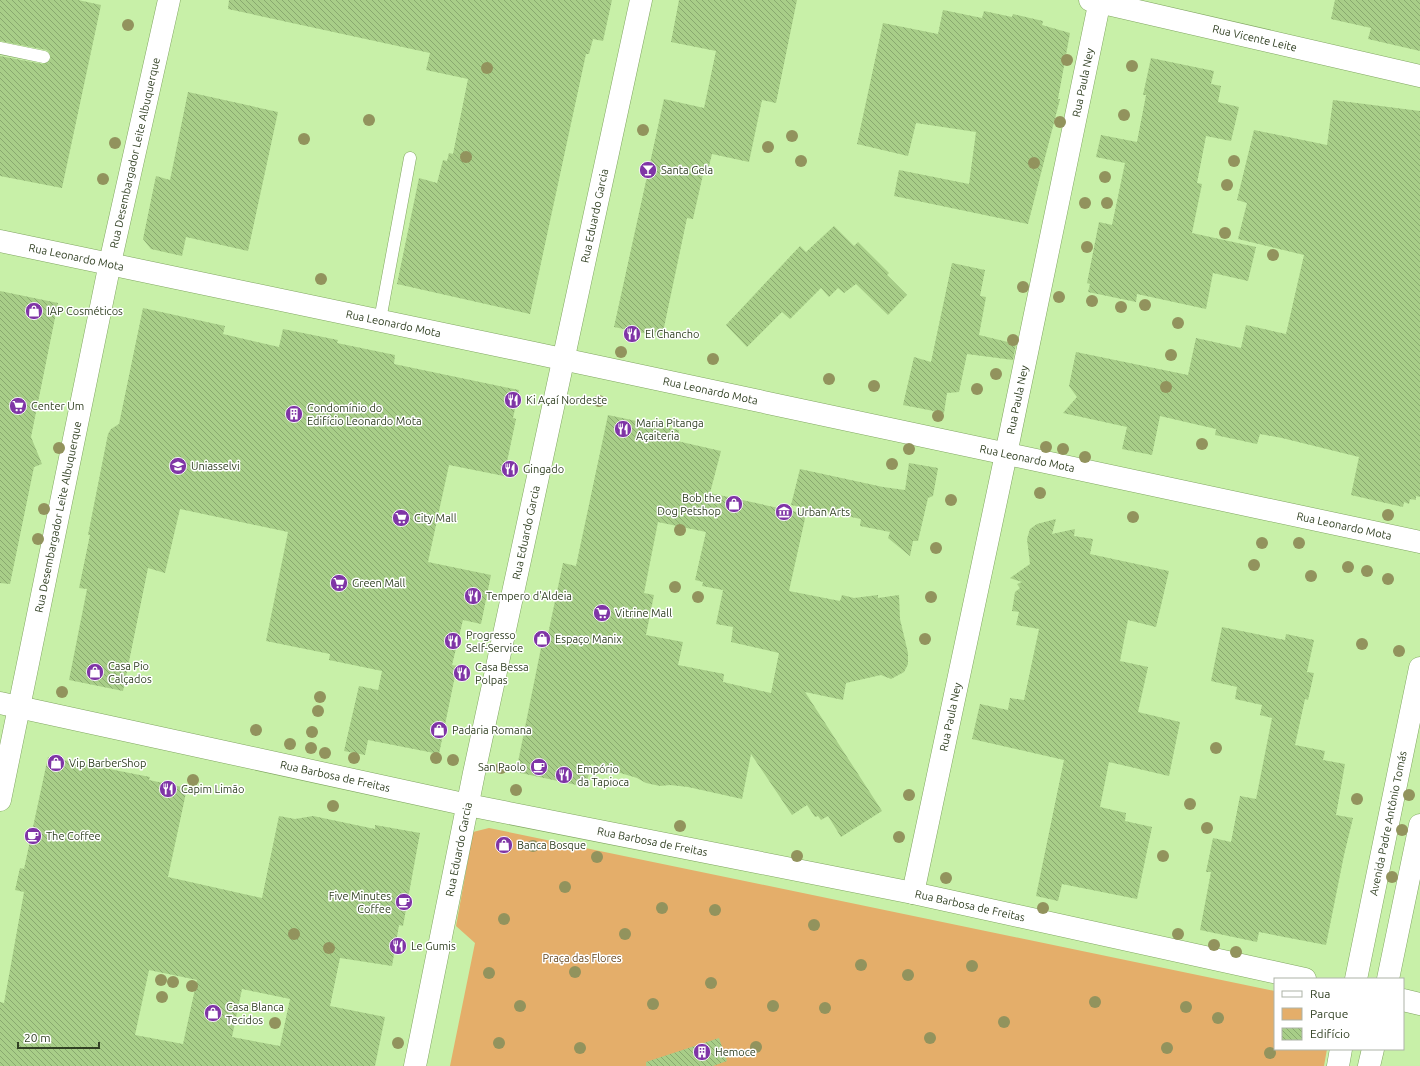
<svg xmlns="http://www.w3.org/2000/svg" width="1420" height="1066" font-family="Ubuntu,sans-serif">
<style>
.green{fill:#e4ae6a}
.building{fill:url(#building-back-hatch);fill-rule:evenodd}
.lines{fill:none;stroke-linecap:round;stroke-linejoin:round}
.service-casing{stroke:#80a561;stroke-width:13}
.minor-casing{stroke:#80a561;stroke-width:23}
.secondary-casing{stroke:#80a561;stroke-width:23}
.primary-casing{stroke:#80a561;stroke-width:23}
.service{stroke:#fff;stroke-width:12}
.minor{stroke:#fff;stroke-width:22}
.secondary{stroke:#fff;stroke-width:22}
.primary{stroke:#fff;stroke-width:22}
.tree{fill:#92935d}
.labels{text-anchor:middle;stroke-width:3;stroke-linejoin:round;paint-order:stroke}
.street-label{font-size:11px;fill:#324124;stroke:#fff}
.poi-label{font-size:11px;fill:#324124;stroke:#fff;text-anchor:start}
.park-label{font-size:11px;fill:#66471f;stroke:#fff}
</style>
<defs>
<pattern id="building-back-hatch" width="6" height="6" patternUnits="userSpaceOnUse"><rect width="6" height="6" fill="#a8ce88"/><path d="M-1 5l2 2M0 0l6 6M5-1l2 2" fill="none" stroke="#89a96f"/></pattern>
</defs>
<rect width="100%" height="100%" fill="#c8f0a8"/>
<path class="green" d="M 489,828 L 1275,991 L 1275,1049 L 1327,1049 L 1324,1066 L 450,1066 L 475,943 L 456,926 L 473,832 Z"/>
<path class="building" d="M 0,0 L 78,0 L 101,5 L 62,188 L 0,176 L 0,56 L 43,64 L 49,62 L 51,58 L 49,52 L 46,50 L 0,41 Z
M 229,0 L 612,0 L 603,41 L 593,39 L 589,54 L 586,54 L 530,314 L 397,284 L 419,178 L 437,183 L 443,160 L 447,161 L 449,153 L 453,154 L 468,79 L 426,70 L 430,53 L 228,9 Z
M 679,0 L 797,0 L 776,103 L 762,100 L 749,162 L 712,154 L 708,170 L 704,170 L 693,219 L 687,218 L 662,337 L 614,327 L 664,99 L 704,108 L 716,51 L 671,42 Z
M 1335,0 L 1420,0 L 1420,51 L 1368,39 L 1371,28 L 1331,19 Z
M 943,10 L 982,18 L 984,11 L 1012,17 L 1013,14 L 1043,21 L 1042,25 L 1070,33 L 1058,99 L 1060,99 L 1028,224 L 894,196 L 899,170 L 969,184 L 976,132 L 916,123 L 908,156 L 857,144 L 883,23 L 938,34 Z
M 1151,58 L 1214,71 L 1211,84 L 1221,86 L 1218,102 L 1239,107 L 1231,141 L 1206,136 L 1197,183 L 1202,184 L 1192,233 L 1256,247 L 1248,281 L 1213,273 L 1206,309 L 1137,294 L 1136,302 L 1088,292 L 1090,284 L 1087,283 L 1099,222 L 1112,225 L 1125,163 L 1096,157 L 1101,135 L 1137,142 L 1146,95 L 1143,95 Z
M 188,92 L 278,112 L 248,251 L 186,237 L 182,256 L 151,249 L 143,239 L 156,176 L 170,180 Z
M 1333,100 L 1420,111 L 1420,497 L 1416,496 L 1416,500 L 1410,499 L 1409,504 L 1404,502 L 1403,507 L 1351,495 L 1359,457 L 1282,438 L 1260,434 L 1257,444 L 1215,435 L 1216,429 L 1160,416 L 1152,455 L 1122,449 L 1127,427 L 1063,413 L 1077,397 L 1069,386 L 1076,352 L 1188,375 L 1196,338 L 1241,348 L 1246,325 L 1286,334 L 1304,255 L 1238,239 L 1247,203 L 1237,200 L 1254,130 L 1327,145 Z
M 834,226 L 854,246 L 858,242 L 889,273 L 887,275 L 907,295 L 888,315 L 856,284 L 844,293 L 838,288 L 829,297 L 821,288 L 790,319 L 782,312 L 747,347 L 726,325 L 800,246 L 806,252 Z
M 952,263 L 985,270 L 980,296 L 986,297 L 979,335 L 1016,344 L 1013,360 L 967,354 L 959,392 L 947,393 L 944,413 L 903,405 L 914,357 L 931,362 Z
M 0,291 L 58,303 L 31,437 L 42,464 L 34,467 L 10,584 L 0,583 Z
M 143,308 L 225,326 L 223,334 L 279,347 L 283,329 L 338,340 L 337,343 L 395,355 L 394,364 L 519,390 L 513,418 L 516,419 L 504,476 L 449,465 L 428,562 L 491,575 L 481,624 L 463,620 L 452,665 L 457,666 L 439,754 L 368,740 L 365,755 L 344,751 L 359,686 L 378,690 L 372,720 L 382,671 L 329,660 L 330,654 L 266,641 L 288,532 L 180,509 L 165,573 L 148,568 L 123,691 L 69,680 L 87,589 L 79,588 L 90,535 L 88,535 L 108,434 L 111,429 L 119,424 Z
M 608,415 L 679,430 L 677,441 L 721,451 L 710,493 L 806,514 L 789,591 L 840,601 L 842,595 L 854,598 L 878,595 L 878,598 L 899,595 L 900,619 L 908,653 L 908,664 L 904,672 L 891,679 L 881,675 L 846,683 L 843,700 L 805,692 L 882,811 L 841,837 L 828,816 L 821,820 L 818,816 L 815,817 L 807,805 L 792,815 L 751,754 L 742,799 L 688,787 L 670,785 L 660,786 L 646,783 L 637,778 L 591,764 L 586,787 L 516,772 L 543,638 L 547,639 L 563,563 L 576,566 ZM 658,522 L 706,532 L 695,580 L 703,582 L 702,586 L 723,590 L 716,624 L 733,627 L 731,642 L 779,653 L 771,693 L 723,682 L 724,674 L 678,665 L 683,642 L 646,635 L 654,595 L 644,593 Z
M 909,463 L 938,468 L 933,496 L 928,498 L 918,541 L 913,541 L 910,556 L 888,538 L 890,532 L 860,526 L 861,519 L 791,505 L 800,469 L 883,487 L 905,490 Z
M 1056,519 L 1052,534 L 1075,529 L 1074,536 L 1093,539 L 1090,554 L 1169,571 L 1156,627 L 1128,620 L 1120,661 L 1148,667 L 1138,712 L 1180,722 L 1169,776 L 1109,762 L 1100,807 L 1126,813 L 1125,821 L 1152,827 L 1137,899 L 1062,884 L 1058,901 L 1036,896 L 1064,760 L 972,739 L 980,704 L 1008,710 L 1010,698 L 1024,700 L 1039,629 L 1016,625 L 1019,612 L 1012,611 L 1015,592 L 1020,588 L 1017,584 L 1022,582 L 1010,578 L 1030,564 L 1027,539 L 1030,529 L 1037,524 Z
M 1222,627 L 1285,640 L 1286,634 L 1314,640 L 1307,672 L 1314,673 L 1308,700 L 1305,699 L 1295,745 L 1325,751 L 1323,760 L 1345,764 L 1336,815 L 1353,818 L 1344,855 L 1326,945 L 1259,932 L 1257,942 L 1200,930 L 1211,872 L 1206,872 L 1213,838 L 1231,842 L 1240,796 L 1256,799 L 1272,718 L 1260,715 L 1262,705 L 1235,699 L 1237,687 L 1211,681 Z
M 48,757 L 150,777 L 149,780 L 187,788 L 168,877 L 262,898 L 279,816 L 295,819 L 313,816 L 375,829 L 375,825 L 420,833 L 403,926 L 399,925 L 392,966 L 340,958 L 330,1006 L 385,1017 L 375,1066 L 0,1066 L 0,1002 L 4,1003 L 24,892 L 15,890 L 20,868 L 24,869 ZM 149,970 L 197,980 L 183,1044 L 135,1035 ZM 242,989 L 290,999 L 280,1046 L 232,1037 Z
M 719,1038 L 727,1061 L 713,1066 L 646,1066 L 646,1062 Z"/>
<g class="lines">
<defs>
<path id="service" d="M 0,48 L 44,57
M 380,320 L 410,158"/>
<g id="minor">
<path id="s1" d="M 1090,0 L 1420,76"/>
<path id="s2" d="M 0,241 L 534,353 L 1420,542"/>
<path id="s3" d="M 0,703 L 468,805 L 913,893 L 1305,979"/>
<path id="s4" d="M 0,800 L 110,263 L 169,0"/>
<path id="s5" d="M 913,893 L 1006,454 L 1100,0"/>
<path d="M 1403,1000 L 1420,1004"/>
</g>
<g id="secondary">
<path id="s6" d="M 415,1066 L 474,773 L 641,0"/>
</g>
<g id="primary">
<path id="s7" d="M 1356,979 L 1420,668"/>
<path d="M 1388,979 L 1420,825"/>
<path d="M 1338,1066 L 1341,1049"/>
<path d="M 1369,1066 L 1373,1049"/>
</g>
</defs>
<use href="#service" class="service-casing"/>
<use href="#minor" class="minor-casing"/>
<use href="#secondary" class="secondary-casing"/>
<use href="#primary" class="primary-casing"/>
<use href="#service" class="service"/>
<use href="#minor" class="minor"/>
<use href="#secondary" class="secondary"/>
<use href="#primary" class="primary"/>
</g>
<g class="tree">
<circle cx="128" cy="25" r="6"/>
<circle cx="1067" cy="60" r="6"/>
<circle cx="1132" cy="66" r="6"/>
<circle cx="487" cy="68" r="6"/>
<circle cx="1124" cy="115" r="6"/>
<circle cx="369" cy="120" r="6"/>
<circle cx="1060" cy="122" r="6"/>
<circle cx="643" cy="130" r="6"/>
<circle cx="792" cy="136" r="6"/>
<circle cx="304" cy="139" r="6"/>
<circle cx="115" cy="143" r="6"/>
<circle cx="768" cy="147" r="6"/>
<circle cx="466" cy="157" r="6"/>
<circle cx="801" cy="161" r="6"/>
<circle cx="1234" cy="161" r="6"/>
<circle cx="1034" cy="163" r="6"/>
<circle cx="1105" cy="177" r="6"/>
<circle cx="103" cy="179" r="6"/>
<circle cx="1227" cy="185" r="6"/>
<circle cx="1085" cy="203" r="6"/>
<circle cx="1107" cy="203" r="6"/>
<circle cx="1225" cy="233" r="6"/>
<circle cx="1087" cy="247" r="6"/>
<circle cx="1273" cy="255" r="6"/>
<circle cx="321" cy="279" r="6"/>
<circle cx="1023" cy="287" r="6"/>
<circle cx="1059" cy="297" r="6"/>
<circle cx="1092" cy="301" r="6"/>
<circle cx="1145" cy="305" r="6"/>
<circle cx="1121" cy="307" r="6"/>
<circle cx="1178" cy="323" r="6"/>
<circle cx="1013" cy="340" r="6"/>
<circle cx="621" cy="352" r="6"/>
<circle cx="1171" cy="355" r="6"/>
<circle cx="713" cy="359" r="6"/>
<circle cx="996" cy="374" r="6"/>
<circle cx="829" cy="379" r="6"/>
<circle cx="874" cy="386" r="6"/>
<circle cx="1166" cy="387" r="6"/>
<circle cx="977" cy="389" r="6"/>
<circle cx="599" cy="401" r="6"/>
<circle cx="938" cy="416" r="6"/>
<circle cx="1202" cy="444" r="6"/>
<circle cx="1046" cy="447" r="6"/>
<circle cx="59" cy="448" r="6"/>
<circle cx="909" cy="449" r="6"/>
<circle cx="1063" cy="449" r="6"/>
<circle cx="1085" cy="457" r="6"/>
<circle cx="892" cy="464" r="6"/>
<circle cx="1040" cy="493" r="6"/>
<circle cx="951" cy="500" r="6"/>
<circle cx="44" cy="509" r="6"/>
<circle cx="1388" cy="515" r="6"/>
<circle cx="1133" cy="517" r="6"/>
<circle cx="680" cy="530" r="6"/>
<circle cx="38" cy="539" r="6"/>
<circle cx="1262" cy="543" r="6"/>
<circle cx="1299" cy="543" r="6"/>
<circle cx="936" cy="548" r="6"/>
<circle cx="1254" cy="565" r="6"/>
<circle cx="1348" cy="567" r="6"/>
<circle cx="1367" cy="571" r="6"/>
<circle cx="1311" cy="576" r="6"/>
<circle cx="1388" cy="579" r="6"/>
<circle cx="675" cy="587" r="6"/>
<circle cx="698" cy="597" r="6"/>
<circle cx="931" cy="597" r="6"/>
<circle cx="925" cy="639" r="6"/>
<circle cx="1362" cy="644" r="6"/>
<circle cx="1399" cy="651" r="6"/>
<circle cx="62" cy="692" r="6"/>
<circle cx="320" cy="697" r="6"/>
<circle cx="318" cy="711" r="6"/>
<circle cx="256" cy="730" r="6"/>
<circle cx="312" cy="732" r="6"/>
<circle cx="290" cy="744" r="6"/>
<circle cx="311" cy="748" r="6"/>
<circle cx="1216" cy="748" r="6"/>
<circle cx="325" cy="753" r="6"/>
<circle cx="354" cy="758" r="6"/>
<circle cx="436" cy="758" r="6"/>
<circle cx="453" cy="760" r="6"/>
<circle cx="501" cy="768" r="6"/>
<circle cx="193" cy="780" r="6"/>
<circle cx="516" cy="790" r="6"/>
<circle cx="909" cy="795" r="6"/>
<circle cx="1409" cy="795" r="6"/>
<circle cx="1357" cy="799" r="6"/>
<circle cx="1190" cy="804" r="6"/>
<circle cx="333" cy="806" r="6"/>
<circle cx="680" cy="826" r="6"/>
<circle cx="1207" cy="828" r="6"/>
<circle cx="1402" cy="830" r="6"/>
<circle cx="899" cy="837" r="6"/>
<circle cx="533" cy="846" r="6"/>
<circle cx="797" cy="856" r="6"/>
<circle cx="1163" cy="856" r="6"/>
<circle cx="597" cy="857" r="6"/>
<circle cx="1392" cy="877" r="6"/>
<circle cx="946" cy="878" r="6"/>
<circle cx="565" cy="887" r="6"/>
<circle cx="662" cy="908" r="6"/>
<circle cx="1043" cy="908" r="6"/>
<circle cx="715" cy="910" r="6"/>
<circle cx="504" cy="919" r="6"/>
<circle cx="814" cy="925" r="6"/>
<circle cx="294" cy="934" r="6"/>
<circle cx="625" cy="934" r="6"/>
<circle cx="1178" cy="934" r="6"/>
<circle cx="1214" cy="945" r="6"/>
<circle cx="329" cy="948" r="6"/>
<circle cx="1236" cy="952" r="6"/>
<circle cx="861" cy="965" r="6"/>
<circle cx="972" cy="966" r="6"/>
<circle cx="575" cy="972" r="6"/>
<circle cx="489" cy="973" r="6"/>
<circle cx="908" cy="975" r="6"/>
<circle cx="161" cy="980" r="6"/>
<circle cx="173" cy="982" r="6"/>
<circle cx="711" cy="983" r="6"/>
<circle cx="192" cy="986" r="6"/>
<circle cx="162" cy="997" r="6"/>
<circle cx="1095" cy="1002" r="6"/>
<circle cx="653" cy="1004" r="6"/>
<circle cx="520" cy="1006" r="6"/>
<circle cx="773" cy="1006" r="6"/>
<circle cx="1186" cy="1007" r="6"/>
<circle cx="825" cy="1008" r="6"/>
<circle cx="1218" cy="1018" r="6"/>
<circle cx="1004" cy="1022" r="6"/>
<circle cx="275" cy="1023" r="6"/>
<circle cx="930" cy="1038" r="6"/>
<circle cx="398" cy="1043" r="6"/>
<circle cx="499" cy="1043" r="6"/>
<circle cx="756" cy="1047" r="6"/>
<circle cx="580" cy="1048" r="6"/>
<circle cx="1167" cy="1048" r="6"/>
<circle cx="1270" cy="1053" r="6"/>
</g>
<defs>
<symbol id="bar-disc" viewBox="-11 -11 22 22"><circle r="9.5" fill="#7f35a6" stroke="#fff"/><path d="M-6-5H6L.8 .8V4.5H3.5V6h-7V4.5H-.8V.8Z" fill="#fff"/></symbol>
<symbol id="shop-disc" viewBox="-11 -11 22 22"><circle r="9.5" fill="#7f35a6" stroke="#fff"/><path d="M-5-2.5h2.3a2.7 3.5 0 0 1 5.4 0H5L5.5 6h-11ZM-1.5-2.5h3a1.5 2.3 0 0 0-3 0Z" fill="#fff"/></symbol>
<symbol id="restaurant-disc" viewBox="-11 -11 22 22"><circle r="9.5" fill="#7f35a6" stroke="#fff"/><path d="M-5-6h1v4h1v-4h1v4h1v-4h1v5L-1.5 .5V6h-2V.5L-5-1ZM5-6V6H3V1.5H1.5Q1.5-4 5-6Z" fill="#fff"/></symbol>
<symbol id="supermarket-disc" viewBox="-11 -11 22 22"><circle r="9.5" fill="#7f35a6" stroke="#fff"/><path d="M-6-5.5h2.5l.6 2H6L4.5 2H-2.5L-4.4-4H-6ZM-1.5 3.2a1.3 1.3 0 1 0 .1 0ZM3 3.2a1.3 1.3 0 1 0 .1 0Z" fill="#fff"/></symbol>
<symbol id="building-disc" viewBox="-11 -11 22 22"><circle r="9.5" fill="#7f35a6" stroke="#fff"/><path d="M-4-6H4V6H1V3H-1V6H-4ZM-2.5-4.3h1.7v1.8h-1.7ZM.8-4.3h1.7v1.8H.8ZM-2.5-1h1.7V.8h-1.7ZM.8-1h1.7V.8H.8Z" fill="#fff"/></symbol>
<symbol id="university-disc" viewBox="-11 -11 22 22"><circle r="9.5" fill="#7f35a6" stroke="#fff"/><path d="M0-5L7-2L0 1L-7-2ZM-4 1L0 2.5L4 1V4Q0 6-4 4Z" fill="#fff"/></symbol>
<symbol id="museum-disc" viewBox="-11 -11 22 22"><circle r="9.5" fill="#7f35a6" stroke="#fff"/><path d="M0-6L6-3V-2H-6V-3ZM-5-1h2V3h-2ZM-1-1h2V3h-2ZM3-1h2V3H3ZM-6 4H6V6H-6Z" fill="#fff"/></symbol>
<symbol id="cafe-disc" viewBox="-11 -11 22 22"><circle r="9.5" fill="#7f35a6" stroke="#fff"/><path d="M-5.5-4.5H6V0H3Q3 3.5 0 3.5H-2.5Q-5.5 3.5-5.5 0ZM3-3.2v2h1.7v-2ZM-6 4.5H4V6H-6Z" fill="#fff"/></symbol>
</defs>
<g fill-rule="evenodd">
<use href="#bar-disc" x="638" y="160" width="20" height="20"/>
<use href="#shop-disc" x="24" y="301" width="20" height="20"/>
<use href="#restaurant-disc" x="622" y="324" width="20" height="20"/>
<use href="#restaurant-disc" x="503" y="390" width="20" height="20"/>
<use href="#supermarket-disc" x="8" y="396" width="20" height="20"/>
<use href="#building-disc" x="284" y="404" width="20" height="20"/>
<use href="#restaurant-disc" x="613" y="419" width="20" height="20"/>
<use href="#university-disc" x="168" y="456" width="20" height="20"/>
<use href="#restaurant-disc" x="500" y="459" width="20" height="20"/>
<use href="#shop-disc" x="724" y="494" width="20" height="20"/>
<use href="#museum-disc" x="774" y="502" width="20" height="20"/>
<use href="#supermarket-disc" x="391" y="508" width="20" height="20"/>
<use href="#supermarket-disc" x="329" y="573" width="20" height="20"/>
<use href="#restaurant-disc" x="463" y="586" width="20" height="20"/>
<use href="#supermarket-disc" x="592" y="603" width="20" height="20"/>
<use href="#shop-disc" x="532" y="629" width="20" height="20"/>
<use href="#restaurant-disc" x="443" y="631" width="20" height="20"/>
<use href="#shop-disc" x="85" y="662" width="20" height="20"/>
<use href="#restaurant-disc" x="452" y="663" width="20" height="20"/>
<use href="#shop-disc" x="429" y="720" width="20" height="20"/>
<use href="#shop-disc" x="46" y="753" width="20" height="20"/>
<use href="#cafe-disc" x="529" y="757" width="20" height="20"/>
<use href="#restaurant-disc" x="554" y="765" width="20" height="20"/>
<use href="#restaurant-disc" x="158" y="779" width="20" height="20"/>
<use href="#cafe-disc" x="23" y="826" width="20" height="20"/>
<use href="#shop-disc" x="494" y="835" width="20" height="20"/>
<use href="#cafe-disc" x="394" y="892" width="20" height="20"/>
<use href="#restaurant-disc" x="388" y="936" width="20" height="20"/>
<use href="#shop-disc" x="203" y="1003" width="20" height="20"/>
<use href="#building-disc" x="692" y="1042" width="20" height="20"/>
</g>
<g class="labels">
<g class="street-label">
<text dy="4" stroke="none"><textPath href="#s1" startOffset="169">Rua Vicente Leite</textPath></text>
<text dy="4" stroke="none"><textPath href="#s5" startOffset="828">Rua Paula Ney</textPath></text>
<text dy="4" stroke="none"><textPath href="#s4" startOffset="661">Rua Desembargador Leite Albuquerque</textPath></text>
<text dy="4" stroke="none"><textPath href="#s6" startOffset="869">Rua Eduardo Garcia</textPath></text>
<text dy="4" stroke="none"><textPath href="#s2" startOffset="78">Rua Leonardo Mota</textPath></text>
<text dy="4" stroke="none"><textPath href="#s2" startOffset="402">Rua Leonardo Mota</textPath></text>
<text dy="4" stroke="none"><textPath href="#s2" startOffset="726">Rua Leonardo Mota</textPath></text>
<text dy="4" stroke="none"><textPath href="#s5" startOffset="504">Rua Paula Ney</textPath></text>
<text dy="4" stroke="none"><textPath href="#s2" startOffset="1050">Rua Leonardo Mota</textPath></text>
<text dy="4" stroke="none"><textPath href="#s4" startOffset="289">Rua Desembargador Leite Albuquerque</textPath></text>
<text dy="4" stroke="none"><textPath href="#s2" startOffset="1374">Rua Leonardo Mota</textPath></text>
<text dy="4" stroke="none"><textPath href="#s6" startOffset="545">Rua Eduardo Garcia</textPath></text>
<text dy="4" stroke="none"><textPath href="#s5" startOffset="180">Rua Paula Ney</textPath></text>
<text dy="4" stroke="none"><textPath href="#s3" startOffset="343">Rua Barbosa de Freitas</textPath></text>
<text dy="4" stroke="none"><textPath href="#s7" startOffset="159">Avenida Padre Antônio Tomás</textPath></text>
<text dy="4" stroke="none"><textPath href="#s3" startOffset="667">Rua Barbosa de Freitas</textPath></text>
<text dy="4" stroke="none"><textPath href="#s6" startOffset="221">Rua Eduardo Garcia</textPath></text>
<text dy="4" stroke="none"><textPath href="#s3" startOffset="991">Rua Barbosa de Freitas</textPath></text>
</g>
<g class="poi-label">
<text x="661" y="174">Santa Gela</text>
<text x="47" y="315">IAP Cosméticos</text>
<text x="645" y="338">El Chancho</text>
<text x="526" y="404">Ki Açaí Nordeste</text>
<text x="31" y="410">Center Um</text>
<text x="307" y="412">Condomínio do<tspan x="307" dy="13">Edifício Leonardo Mota</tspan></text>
<text x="636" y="427">Maria Pitanga<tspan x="636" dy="13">Açaiteria</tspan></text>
<text x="191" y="470">Uniasselvi</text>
<text x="523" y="473">Gingado</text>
<text x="721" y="502" text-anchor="end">Bob the<tspan x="721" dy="13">Dog Petshop</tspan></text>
<text x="797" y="516">Urban Arts</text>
<text x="414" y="522">City Mall</text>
<text x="352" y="587">Green Mall</text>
<text x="486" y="600">Tempero d'Aldeia</text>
<text x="615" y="617">Vitrine Mall</text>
<text x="466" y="639">Progresso<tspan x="466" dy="13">Self-Service</tspan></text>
<text x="555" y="643">Espaço Manix</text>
<text x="108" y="670">Casa Pio<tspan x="108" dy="13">Calçados</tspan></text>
<text x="475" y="671">Casa Bessa<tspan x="475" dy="13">Polpas</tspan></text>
<text x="452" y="734">Padaria Romana</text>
<text x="69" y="767">Vip BarberShop</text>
<text x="526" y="771" text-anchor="end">San Paolo</text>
<text x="577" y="773">Empório<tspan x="577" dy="13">da Tapioca</tspan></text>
<text x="181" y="793">Capim Limão</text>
<text x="46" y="840">The Coffee</text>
<text x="517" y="849">Banca Bosque</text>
<text x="391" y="900" text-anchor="end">Five Minutes<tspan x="391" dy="13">Coffee</tspan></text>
<text x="411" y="950">Le Gumis</text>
<text x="226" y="1011">Casa Blanca<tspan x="226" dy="13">Tecidos</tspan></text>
<text x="715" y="1056">Hemoce</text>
</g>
<g class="park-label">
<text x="582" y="962">Praça das Flores</text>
</g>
</g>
<rect x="1274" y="978" width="130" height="72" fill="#ffffff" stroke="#adb3a7"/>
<rect x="1282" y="991" width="20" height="6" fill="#ffffff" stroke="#adb3a7"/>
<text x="1310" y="998" font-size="12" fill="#324124">Rua</text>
<rect x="1282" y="1008" width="20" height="12" fill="#e4ae6a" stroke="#adb3a7"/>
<text x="1310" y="1018" font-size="12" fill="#324124">Parque</text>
<rect x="1282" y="1028" width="20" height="12" fill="url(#building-back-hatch)" stroke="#adb3a7"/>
<text x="1310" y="1038" font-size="12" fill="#324124">Edifício</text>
<path d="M18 1042v6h81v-6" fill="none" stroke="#324124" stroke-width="2"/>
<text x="24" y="1042" font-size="12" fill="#324124" stroke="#ffffff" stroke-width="3" paint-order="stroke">20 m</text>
</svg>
